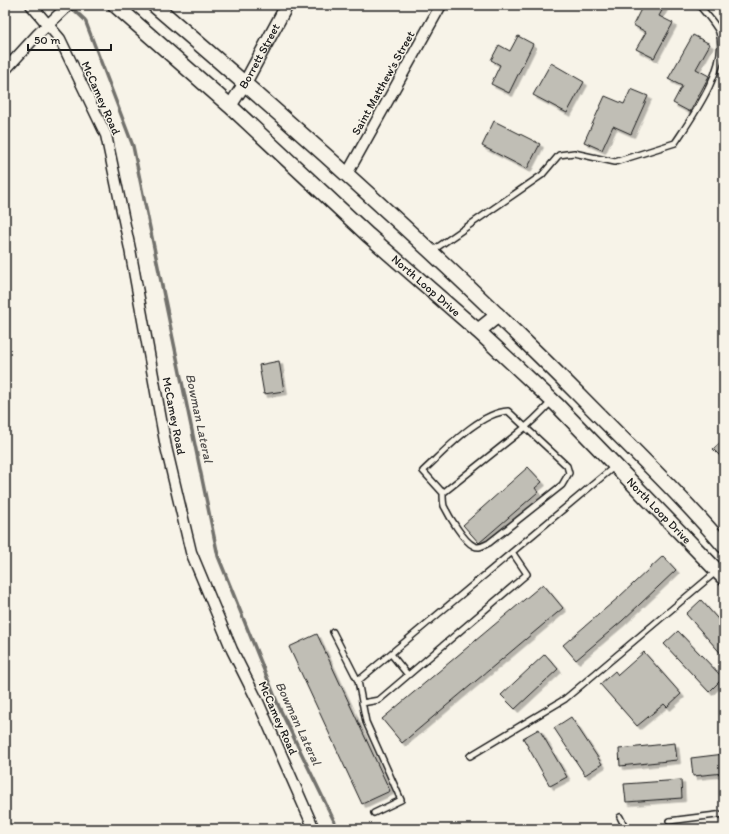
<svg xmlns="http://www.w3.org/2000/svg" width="729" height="834" font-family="Itim,sans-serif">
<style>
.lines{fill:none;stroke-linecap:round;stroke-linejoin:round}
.stream{stroke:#72716c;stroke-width:3.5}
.building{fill:#c0beb5;stroke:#1c1c1c;filter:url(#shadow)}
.service-casing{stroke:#1c1c1c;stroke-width:8}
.minor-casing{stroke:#1c1c1c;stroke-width:13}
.tertiary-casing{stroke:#1c1c1c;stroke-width:15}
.secondary-casing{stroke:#1c1c1c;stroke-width:17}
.service{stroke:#f7f3e8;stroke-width:5}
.minor{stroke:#f7f3e8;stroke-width:10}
.tertiary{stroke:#f7f3e8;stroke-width:12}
.secondary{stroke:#f7f3e8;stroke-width:14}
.labels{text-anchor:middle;stroke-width:3;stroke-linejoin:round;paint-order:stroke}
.street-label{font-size:12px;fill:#1c1c1c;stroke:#f7f3e8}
.water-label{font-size:13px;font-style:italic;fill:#565452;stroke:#f7f3e8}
</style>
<defs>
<filter id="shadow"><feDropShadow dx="3.5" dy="3.5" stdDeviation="0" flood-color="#0004"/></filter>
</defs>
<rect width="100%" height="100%" fill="#f7f3e8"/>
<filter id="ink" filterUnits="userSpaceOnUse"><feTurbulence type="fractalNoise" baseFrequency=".025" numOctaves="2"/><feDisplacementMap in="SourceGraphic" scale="8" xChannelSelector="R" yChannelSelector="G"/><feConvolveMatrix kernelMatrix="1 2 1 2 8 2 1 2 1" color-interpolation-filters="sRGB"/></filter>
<g filter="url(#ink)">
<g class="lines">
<path class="stream" d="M 70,6 L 85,20 L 133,146 L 218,556 L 279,707 L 338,829"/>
</g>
<path class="building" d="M 643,5 L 665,5 L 659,16 L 673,23 L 654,58 L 636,49 L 646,32 L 633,25 Z
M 693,35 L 710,44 L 696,69 L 709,76 L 690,112 L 673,103 L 682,86 L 668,79 Z
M 518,36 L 533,44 L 509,93 L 491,84 L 500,65 L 491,60 L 499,45 L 510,51 Z
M 551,63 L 584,82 L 567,113 L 533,95 Z
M 631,89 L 648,96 L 631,134 L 613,126 L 602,150 L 584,142 L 605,96 L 624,104 Z
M 494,121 L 540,144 L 527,169 L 482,146 Z
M 279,361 L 284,391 L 264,394 L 259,365 Z
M 724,439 L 724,460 L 713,449 Z
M 528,467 L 542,482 L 535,488 L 538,492 L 479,543 L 463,525 Z
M 663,556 L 676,570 L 622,621 L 576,660 L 563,645 L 619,597 Z
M 543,584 L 563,608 L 402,743 L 382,719 Z
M 701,600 L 724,626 L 724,657 L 686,614 Z
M 678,631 L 723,678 L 709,692 L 664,644 Z
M 317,634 L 390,791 L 362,804 L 289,647 Z
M 644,652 L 681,694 L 667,707 L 664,704 L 637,726 L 600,684 L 615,671 L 618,675 Z
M 545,654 L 558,669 L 515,709 L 501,695 Z
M 571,717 L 602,764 L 585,775 L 554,728 Z
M 539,729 L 567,777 L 550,786 L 523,738 Z
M 675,743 L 677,760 L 620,766 L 619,749 Z
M 724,754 L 724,773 L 693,776 L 691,758 Z
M 681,780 L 682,798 L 626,802 L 624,784 Z"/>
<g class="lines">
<defs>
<path id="service" d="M 432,251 L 542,175 L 559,155 L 574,153 L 615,162 L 675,143 C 693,116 729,66 719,32 C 715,23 705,13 699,5
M 443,493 L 423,471 C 444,452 478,413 508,411 L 567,466 L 569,473 L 562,485 L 489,543 C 484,545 480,549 474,546 C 464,542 449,516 444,506 C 443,502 443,497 443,493 L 517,434 C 530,424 541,413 552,401
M 333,632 L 358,681 L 615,466
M 391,654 L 408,675
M 358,681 L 366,722 L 401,800 L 374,813
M 362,703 L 379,700 L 527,574 L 512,552
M 470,756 L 565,699 L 717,571
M 620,817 L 626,829
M 669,821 L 724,814"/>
<path id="minor" d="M 31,5 L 60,39 L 106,135 L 130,249 L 166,447 L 191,552 L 232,650 L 259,704 L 314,829
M 5,70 L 38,34 L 69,5
M 347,174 L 441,5"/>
<g id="tertiary">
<path id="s1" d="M 230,106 L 245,83 L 287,5"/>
</g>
<g id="secondary">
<path id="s2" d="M 115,5 L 230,106 L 368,235 L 478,331 L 557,405 L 724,578"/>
<path d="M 154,5 C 300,130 443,258 579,395 C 628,445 679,493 724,546"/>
<path d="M 478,331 L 498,315"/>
</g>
</defs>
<use href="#service" class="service-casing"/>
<use href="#minor" class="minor-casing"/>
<use href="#tertiary" class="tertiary-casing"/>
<use href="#secondary" class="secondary-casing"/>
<use href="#service" class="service"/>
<use href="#minor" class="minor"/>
<use href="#tertiary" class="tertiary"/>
<use href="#secondary" class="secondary"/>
</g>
</g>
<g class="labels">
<g class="street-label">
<text dy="4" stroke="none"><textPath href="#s1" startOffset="58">Borrett Street</textPath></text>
<text transform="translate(383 83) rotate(-61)" y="4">Saint Matthew's Street</text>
<text transform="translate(101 98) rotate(66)" y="4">McCamey Road</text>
<text dy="4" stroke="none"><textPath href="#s2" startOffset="419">North Loop Drive</textPath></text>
<text transform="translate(174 416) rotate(79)" y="4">McCamey Road</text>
<text dy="4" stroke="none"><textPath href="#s2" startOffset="743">North Loop Drive</textPath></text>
<text transform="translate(278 718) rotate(66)" y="4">McCamey Road</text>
</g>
<g class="water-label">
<text transform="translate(200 418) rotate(78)" y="5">Bowman Lateral</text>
<text transform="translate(299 723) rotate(65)" y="5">Bowman Lateral</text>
</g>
</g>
<rect width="729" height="834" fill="none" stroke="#f7f3e8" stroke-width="20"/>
<rect x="10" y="10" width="709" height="814" fill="none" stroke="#1c1c1c" stroke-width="1.5" filter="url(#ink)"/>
<path d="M28 44v6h83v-6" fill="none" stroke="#1c1c1c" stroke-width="2"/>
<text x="34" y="44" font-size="12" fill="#1c1c1c" stroke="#f7f3e8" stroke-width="3" paint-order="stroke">50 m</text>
</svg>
